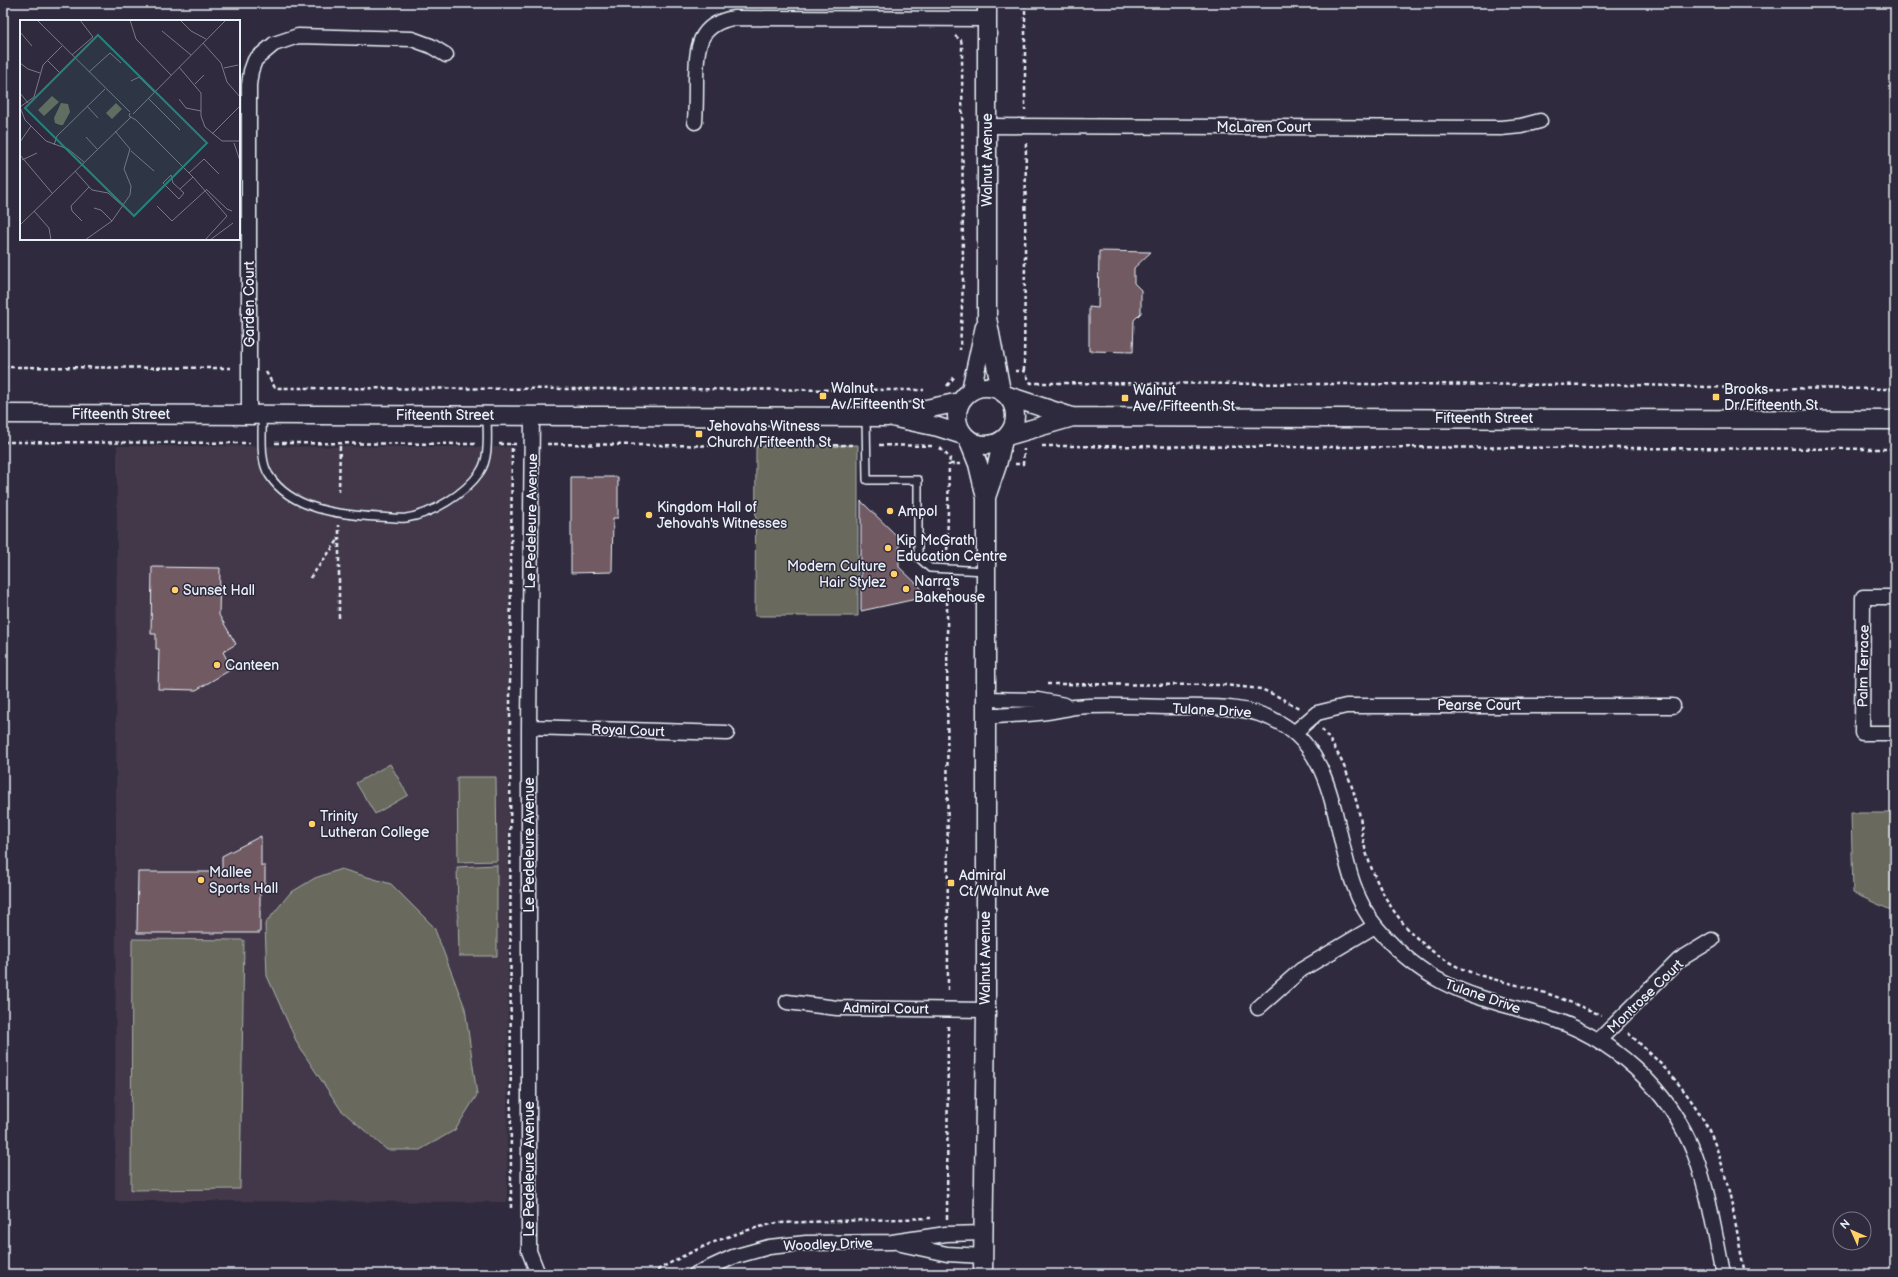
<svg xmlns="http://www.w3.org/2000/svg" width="1898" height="1277" font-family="'Balsamiq Sans',sans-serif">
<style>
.built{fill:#433849}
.green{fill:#696b5d;stroke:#a8aeaa}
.building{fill:#725a64;stroke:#e8f1f8}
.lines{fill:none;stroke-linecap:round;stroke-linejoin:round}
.service-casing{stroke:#e8f1f8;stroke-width:10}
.minor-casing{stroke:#e8f1f8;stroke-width:17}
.tertiary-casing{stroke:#e8f1f8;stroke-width:21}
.path{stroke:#e8f1f8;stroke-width:2.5;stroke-dasharray:4 3;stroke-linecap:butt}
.service{stroke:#2f2a3d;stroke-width:7}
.minor{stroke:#2f2a3d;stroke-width:14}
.tertiary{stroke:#2f2a3d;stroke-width:18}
.poi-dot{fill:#ffd166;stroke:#2f2a3d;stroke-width:1.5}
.labels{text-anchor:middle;stroke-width:3;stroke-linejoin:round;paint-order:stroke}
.street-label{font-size:14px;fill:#e8f1f8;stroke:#2f2a3d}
.poi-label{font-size:14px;fill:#e8f1f8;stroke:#2f2a3d;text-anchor:start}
.inset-road{fill:none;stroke:#797a88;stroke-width:1}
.view{fill:#25827c;fill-opacity:0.15;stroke:#25827c;stroke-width:2}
.inset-edge{fill:none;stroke:#e8f1f8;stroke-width:2}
</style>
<rect width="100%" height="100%" fill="#2f2a3d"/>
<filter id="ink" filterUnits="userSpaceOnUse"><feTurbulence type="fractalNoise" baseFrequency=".025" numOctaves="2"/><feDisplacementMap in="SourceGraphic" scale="8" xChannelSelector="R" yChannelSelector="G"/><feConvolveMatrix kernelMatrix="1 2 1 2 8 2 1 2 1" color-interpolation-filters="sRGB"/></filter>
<g filter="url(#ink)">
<path class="built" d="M 117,446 L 511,447 L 507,1202 L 115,1201 Z"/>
<path class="green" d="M 858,445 L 858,616 L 755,616 L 756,447 Z
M 390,764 L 408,795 L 375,814 L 356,783 Z
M 457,777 L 496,777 L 497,861 L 458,862 Z
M 1851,813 L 1895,813 L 1895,912 L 1853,893 Z
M 497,865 L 497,956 L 459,956 L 457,867 Z
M 341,869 L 391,884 L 434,927 L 465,1008 L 477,1095 L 455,1130 L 420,1150 L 387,1150 L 341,1110 L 298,1045 L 267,976 L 265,924 L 290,893 L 315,878 Z
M 132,939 L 244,940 L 240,1189 L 131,1190 Z"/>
<path class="building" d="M 1099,251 L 1151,252 L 1134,268 L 1134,283 L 1141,290 L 1141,313 L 1134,320 L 1133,352 L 1089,351 L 1089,307 L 1098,308 Z
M 571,477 L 618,477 L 618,518 L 613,518 L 612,572 L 571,573 Z
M 861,501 L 899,538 L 899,567 L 921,588 L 921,598 L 861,611 Z
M 152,567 L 220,568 L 219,615 L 236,644 L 223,652 L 232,669 L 196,690 L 158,689 L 159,649 L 156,649 L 156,634 L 151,634 Z
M 261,836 L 261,866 L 265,866 L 265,888 L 260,888 L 260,933 L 137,933 L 138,872 L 222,872 L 222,856 Z"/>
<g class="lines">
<defs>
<path id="service" d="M 262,416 C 263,433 259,460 269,475 C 291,510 341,515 378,517 C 387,517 397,519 406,518 C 432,514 465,494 480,472 C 490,458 487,433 487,416
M 866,416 L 867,480 L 918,480 L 918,557 L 930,568 L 985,571"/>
<path id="minor" d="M 695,122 C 696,107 696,93 696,79 C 697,48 697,25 733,18 L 987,19
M 987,126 L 1501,128 L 1521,126 L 1540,121
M 249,414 L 249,85 L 251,71 L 255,60 L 274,44 L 298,36 L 412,39 L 431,46 L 446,55
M 532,415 L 529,727 L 529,1251 L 538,1274
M 1895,597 L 1863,597 L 1862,733 L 1895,733
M 985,699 L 1038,700 L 1065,705
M 985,717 C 1003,715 1021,715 1038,713 C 1051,712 1063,709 1075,707 C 1106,704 1139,707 1171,707 C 1208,707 1247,704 1280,723 C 1351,763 1327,870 1378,929 C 1429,989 1472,995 1543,1016 C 1611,1036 1669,1088 1695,1155 C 1709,1193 1715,1234 1723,1274
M 529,727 L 727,733
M 1294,733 L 1317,713 L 1346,706 L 1673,706
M 787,1002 L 837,1008 L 986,1010
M 1258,1008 L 1301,970 L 1375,926
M 1599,1040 L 1679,960 L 1712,940
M 901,1244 L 947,1254 L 983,1256
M 696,1274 L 733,1257 L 769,1247 L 806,1243 L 892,1242 L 946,1234 L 984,1233"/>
<path id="tertiary" d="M 987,3 L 987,318 L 1001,391
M957 416a29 29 0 1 1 58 0a29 29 0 1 1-58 0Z
M 971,390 L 985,326
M 1008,396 L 1072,417
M 3,414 L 887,417 L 960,402
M 896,418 L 938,427 L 963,435
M 1007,436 L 1073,417 L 1895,420
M 968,439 L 978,464 L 986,498 L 986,1010 L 983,1274
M 986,497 L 997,465 L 1003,440"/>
</defs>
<use href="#service" class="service-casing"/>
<use href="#minor" class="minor-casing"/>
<use href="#tertiary" class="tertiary-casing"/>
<path class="path" d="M 1025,3 L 1025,110
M 955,36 L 961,40 L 962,46 L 963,282 L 960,350
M 3,367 L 233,368
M 1015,371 L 1024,371 L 1031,383 L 1637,385 L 1744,388 L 1895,389
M 1024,371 L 1026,141
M 266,372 L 275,388 L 924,390
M 947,386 L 955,376
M 3,442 L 250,443
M 275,443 L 476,444
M 499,444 L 516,444
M 547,444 L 752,446 L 854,445
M 879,445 L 932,446
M 1042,446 L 1895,449
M 940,448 L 950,458 L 949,464 L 960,464
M 1015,464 L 1023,464 L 1024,449
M 339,492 L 340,443
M 947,557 L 949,464
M 310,578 L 339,539
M 947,580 L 948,993
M 339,618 L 339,525
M 1047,684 L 1225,685 L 1261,689 L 1277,696 L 1299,708
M 1322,729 C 1342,756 1353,784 1360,817 C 1362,829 1363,843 1367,855 C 1382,903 1412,944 1458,967 C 1484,979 1514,983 1542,992 C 1562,998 1581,1007 1601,1015
M 1628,1033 C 1661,1062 1694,1096 1712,1137 C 1730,1179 1736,1230 1745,1274
M 511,1208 L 510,684 L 512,444
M 947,1219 L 948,1024
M 651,1274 C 691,1250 732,1232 777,1223 L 931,1218"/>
<use href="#service" class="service"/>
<use href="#minor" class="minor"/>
<use href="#tertiary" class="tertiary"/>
</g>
</g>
<g class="poi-dot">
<rect x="819" y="392" width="8" height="8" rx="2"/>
<rect x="1712" y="393" width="8" height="8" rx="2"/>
<rect x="1121" y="394" width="8" height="8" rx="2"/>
<rect x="695" y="430" width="8" height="8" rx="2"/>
<circle cx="890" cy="511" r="4"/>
<circle cx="649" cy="515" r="4"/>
<circle cx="888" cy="548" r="4"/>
<circle cx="894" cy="574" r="4"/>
<circle cx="906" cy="589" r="4"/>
<circle cx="175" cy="590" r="4"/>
<circle cx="217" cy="665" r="4"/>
<circle cx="312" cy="824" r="4"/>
<circle cx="201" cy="880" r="4"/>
<rect x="947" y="879" width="8" height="8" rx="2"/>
</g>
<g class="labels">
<g class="street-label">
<text x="1264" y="132">McLaren Court</text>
<text transform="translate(987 160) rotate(-90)" y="5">Walnut Avenue</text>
<text transform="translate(249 304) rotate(-90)" y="5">Garden Court</text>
<text x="121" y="419">Fifteenth Street</text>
<text x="445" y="420">Fifteenth Street</text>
<text x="1484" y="423">Fifteenth Street</text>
<text transform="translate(531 521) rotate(-89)" y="5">Le Pedeleure Avenue</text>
<text transform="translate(1863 666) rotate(-89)" y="5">Palm Terrace</text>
<text x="1479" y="710">Pearse Court</text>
<text transform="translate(1212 710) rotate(3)" y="5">Tulane Drive</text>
<text transform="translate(628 730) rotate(2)" y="5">Royal Court</text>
<text transform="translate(529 845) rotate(-90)" y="5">Le Pedeleure Avenue</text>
<text transform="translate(985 958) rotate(-90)" y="5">Walnut Avenue</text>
<text transform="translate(1483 996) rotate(19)" y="5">Tulane Drive</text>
<text transform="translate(1645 996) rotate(-44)" y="5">Montrose Court</text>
<text transform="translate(886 1008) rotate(1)" y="5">Admiral Court</text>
<text transform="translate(529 1169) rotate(-90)" y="5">Le Pedeleure Avenue</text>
<text transform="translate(828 1244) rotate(-2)" y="5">Woodley Drive</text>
</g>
<g class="poi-label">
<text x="831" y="393">Walnut<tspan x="831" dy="16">Av/Fifteenth St</tspan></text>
<text x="1724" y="394">Brooks<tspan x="1724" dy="16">Dr/Fifteenth St</tspan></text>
<text x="1133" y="395">Walnut<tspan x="1133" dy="16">Ave/Fifteenth St</tspan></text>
<text x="707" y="431">Jehovahs Witness<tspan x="707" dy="16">Church/Fifteenth St</tspan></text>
<text x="657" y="512">Kingdom Hall of<tspan x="657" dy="16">Jehovah's Witnesses</tspan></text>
<text x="898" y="516">Ampol</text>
<text x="896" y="545">Kip McGrath<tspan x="896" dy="16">Education Centre</tspan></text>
<text x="886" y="571" text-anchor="end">Modern Culture<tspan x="886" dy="16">Hair Stylez</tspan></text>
<text x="914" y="586">Narra's<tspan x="914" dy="16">Bakehouse</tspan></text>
<text x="183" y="595">Sunset Hall</text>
<text x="225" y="670">Canteen</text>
<text x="320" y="821">Trinity<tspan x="320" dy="16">Lutheran College</tspan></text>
<text x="209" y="877">Mallee<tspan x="209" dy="16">Sports Hall</tspan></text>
<text x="959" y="880">Admiral<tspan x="959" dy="16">Ct/Walnut Ave</tspan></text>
</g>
</g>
<g transform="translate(20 20)">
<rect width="220" height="220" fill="#2f2a3d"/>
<path d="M 32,76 L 39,82 L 24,96 L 18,90 ZM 41,83 L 48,84 L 50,92 L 43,105 L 40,105 L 35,103 L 34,98 ZM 96,83 L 102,89 L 92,99 L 86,93 Z" fill="#696b5d"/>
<path class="inset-road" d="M 17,0 L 110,92M 110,0 L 116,19 L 151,55M 160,0 L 171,11 L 186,19M 142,11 L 171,35M 0,12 L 12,26M 183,23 L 201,43 L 207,62 L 220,77M 52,35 L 73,17 L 60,0M 27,40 L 40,53M 0,43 L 8,49 L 20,53M 159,47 L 181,73 L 181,96 L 185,107 L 202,121 L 220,121M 204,48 L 218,45M 69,52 L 90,33 L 101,43M 111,61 L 119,57 L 134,72M 175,64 L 184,55M 0,73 L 8,83M 128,78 L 160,110M 159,79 L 166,88 L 181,91M 67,86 L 78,98M 0,87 L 5,100 L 26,121 L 48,129 L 64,142M 0,87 L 14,77 L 23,45 L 42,26M 110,93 L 109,96 L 116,100 L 173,157 L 207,196M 113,94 L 206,0M 192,114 L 220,86M 66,117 L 77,129M 0,122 L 11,106M 214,123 L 220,141M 34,125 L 37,116 L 85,69M 111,131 L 134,151M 0,135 L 32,173M 2,140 L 17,133M 55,151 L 72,170 L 88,173 L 104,187M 169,153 L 184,139 L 199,154M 151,155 L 153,163 L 164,173 L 159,179 L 143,163 ZM 160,169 L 173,157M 186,169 L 207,189 L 212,191M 137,186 L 152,201 L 186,170M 74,188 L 81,190 L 92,201M 14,191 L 29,208 L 31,220M 62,201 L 52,191 L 51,186 L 69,167M 0,205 L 111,97M 65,220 L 92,201 L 110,175 L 111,166 L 104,149 L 110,129 L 95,111M 185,220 L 207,196M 190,220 L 213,203"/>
<path class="view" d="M 78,15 L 187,123 L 114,196 L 5,88 Z"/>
<rect width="220" height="220" class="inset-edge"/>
</g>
<rect width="1898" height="1277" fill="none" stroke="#2f2a3d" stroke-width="16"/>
<rect x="8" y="8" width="1882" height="1261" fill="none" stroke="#e8f1f8" stroke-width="1.5" filter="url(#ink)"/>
<g transform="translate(1852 1231) rotate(315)"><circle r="19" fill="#2f2a3d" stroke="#797a88"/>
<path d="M0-3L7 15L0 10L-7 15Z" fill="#ffd166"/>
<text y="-6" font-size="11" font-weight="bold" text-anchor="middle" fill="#e8f1f8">N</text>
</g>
</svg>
